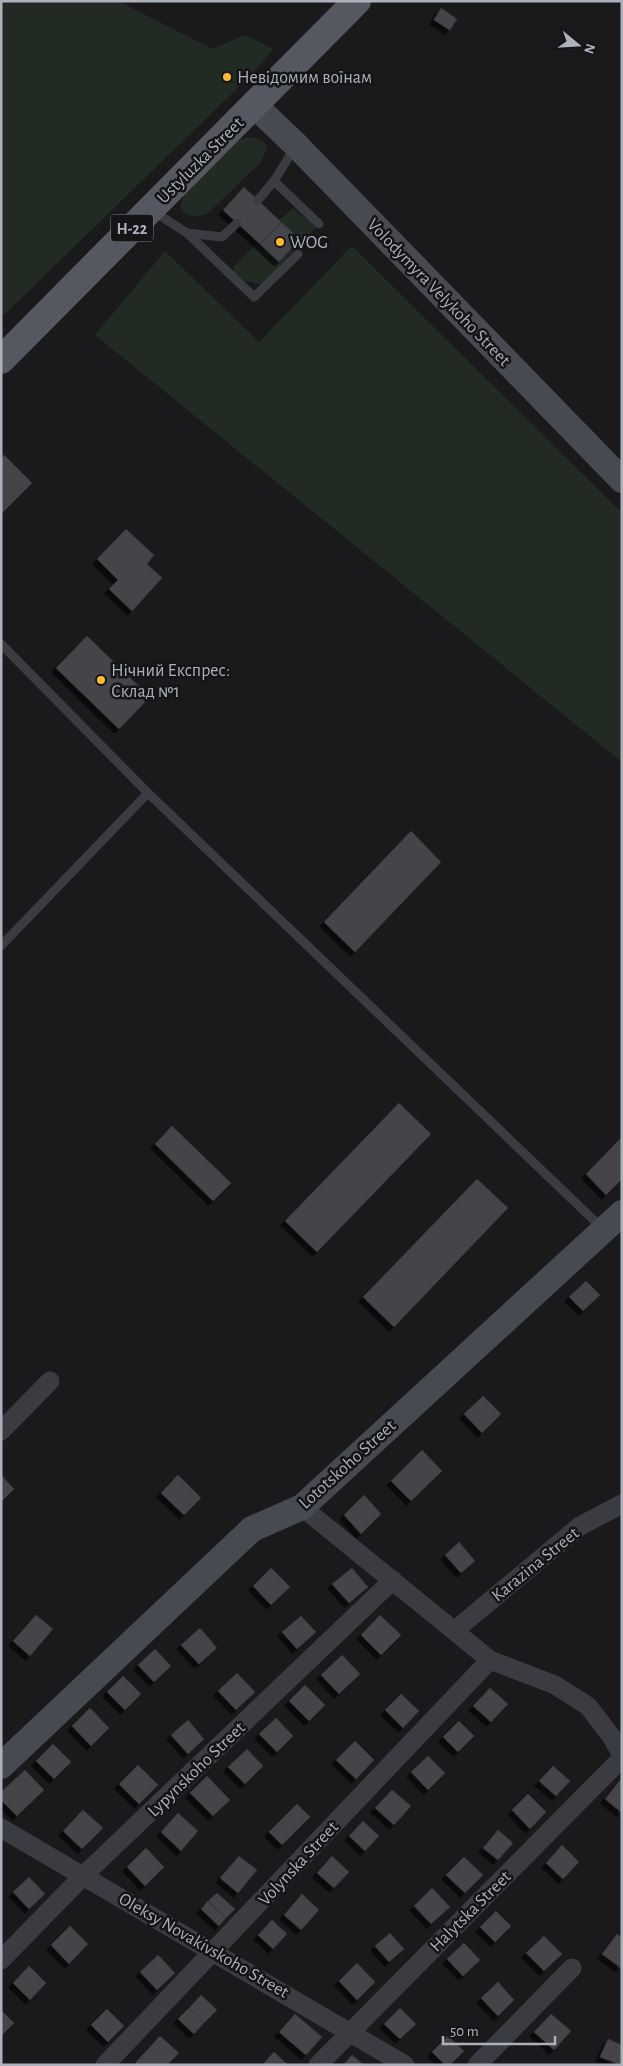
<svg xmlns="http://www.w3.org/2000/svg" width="623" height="2066" font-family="'Alegreya Sans',sans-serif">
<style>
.green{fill:#212b23}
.building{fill:#444549;stroke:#343438;filter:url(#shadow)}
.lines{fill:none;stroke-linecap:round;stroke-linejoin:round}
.lane{stroke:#3a3c41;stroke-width:9}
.street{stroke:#3a3c41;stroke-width:19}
.secondary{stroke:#484a52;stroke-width:26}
.primary{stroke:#565861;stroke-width:28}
.poi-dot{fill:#faba34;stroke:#151517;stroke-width:2}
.labels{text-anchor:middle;stroke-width:5;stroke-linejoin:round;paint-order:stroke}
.shield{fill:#151517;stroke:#7f828a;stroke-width:1}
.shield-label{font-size:16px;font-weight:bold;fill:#acb1bc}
.poi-label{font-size:18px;fill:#acb1bc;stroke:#151517;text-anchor:start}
.street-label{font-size:18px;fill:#acb1bc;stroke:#151517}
</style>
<defs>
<filter id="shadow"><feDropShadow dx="-4.5" dy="4.5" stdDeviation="0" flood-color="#0009"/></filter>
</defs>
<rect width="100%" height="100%" fill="#1a1a1c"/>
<path class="green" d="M 1,1 L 118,1 L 213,49 L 245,35 L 273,49 L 251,75 L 5,314 L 1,312 Z
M 248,137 C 257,138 264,139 267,148 L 261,162 L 207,214 C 196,218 187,217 180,207 L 184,193 L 235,141 Z
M 293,208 L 316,227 L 264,282 L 259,284 L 240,280 L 234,273 L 234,266 L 258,242 L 279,262 L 299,239 L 279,220 Z
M 352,246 L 622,513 L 622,762 L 95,335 L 165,251 L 259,342 Z"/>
<path class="building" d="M 441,8 L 457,19 L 450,30 L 434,20 Z
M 244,187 L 281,222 L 260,244 L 223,210 Z
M 281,222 L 300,239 L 279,262 L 260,244 Z
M 4,455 L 32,483 L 1,514 L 1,459 Z
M 126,529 L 154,555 L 147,564 L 162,578 L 132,611 L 109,589 L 118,580 L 97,559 Z
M 87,636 L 150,697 L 119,729 L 56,668 Z
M 411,831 L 441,862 L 355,952 L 324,922 Z
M 399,1103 L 431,1134 L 317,1252 L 285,1221 Z
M 172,1126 L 231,1183 L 213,1201 L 155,1144 Z
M 621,1138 L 622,1179 L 606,1195 L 586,1174 Z
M 477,1179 L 508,1208 L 394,1327 L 363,1297 Z
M 586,1281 L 600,1295 L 583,1311 L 569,1297 Z
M 483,1396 L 501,1414 L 482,1433 L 464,1414 Z
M 422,1450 L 442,1471 L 411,1501 L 391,1481 Z
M 1,1475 L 14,1489 L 1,1502 Z
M 178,1475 L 201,1498 L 184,1515 L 161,1493 Z
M 364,1495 L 381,1514 L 361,1534 L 344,1515 Z
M 459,1542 L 475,1561 L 461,1573 L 445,1555 Z
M 271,1568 L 290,1587 L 271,1605 L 253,1586 Z
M 352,1568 L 368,1587 L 349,1603 L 332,1584 Z
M 36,1615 L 53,1629 L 30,1656 L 13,1641 Z
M 380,1615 L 401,1635 L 381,1655 L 361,1635 Z
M 301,1616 L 316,1632 L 297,1649 L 282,1632 Z
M 200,1628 L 217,1648 L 199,1664 L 181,1645 Z
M 155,1649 L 171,1666 L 154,1682 L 138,1665 Z
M 342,1655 L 360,1674 L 339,1694 L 321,1675 Z
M 237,1673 L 255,1692 L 236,1710 L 218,1691 Z
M 123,1676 L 141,1694 L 125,1710 L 107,1692 Z
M 305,1685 L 325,1705 L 309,1721 L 289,1701 Z
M 490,1688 L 508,1704 L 491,1722 L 473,1706 Z
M 401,1694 L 419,1711 L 403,1728 L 385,1710 Z
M 90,1708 L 109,1728 L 91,1746 L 72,1726 Z
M 276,1718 L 293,1736 L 277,1752 L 259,1734 Z
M 188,1720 L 204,1739 L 188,1754 L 171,1735 Z
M 459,1721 L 474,1736 L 458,1752 L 443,1737 Z
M 355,1741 L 374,1760 L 356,1779 L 336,1760 Z
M 53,1744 L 71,1762 L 54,1779 L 36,1761 Z
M 247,1749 L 263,1766 L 245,1784 L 228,1767 Z
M 428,1756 L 445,1773 L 428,1790 L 411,1772 Z
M 138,1765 L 158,1785 L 139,1804 L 119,1784 Z
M 553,1766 L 570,1781 L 556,1796 L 539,1781 Z
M 25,1770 L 44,1790 L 17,1816 L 1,1800 L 1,1792 Z
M 207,1776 L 230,1800 L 213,1816 L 190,1793 Z
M 621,1779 L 622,1779 L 622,1813 L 605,1799 Z
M 392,1790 L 411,1806 L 394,1825 L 375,1808 Z
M 528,1794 L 546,1812 L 530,1829 L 512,1810 Z
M 297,1804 L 310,1817 L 282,1845 L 269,1832 Z
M 83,1810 L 103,1828 L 82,1849 L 63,1831 Z
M 178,1813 L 198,1831 L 181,1851 L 161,1832 Z
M 363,1821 L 379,1836 L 365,1851 L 349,1836 Z
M 498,1830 L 513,1843 L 498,1860 L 483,1848 Z
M 562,1845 L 579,1862 L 563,1879 L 546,1863 Z
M 146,1848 L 164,1867 L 145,1886 L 127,1867 Z
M 239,1856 L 257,1870 L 238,1893 L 220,1878 Z
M 332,1856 L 349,1872 L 334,1888 L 317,1873 Z
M 464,1857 L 483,1875 L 465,1893 L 446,1875 Z
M 29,1877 L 45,1894 L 29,1909 L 13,1892 Z
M 432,1888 L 450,1907 L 431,1924 L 414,1906 Z
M 217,1893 L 235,1909 L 226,1918 L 208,1901 Z
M 302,1894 L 319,1910 L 301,1930 L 284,1915 Z
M 208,1901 L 226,1918 L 219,1926 L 201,1909 Z
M 496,1911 L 511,1926 L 495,1942 L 480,1927 Z
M 272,1920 L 287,1934 L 273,1949 L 258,1935 Z
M 70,1926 L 88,1944 L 69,1964 L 51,1945 Z
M 390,1933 L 404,1949 L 389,1962 L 375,1946 Z
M 617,1934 L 622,1938 L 621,1968 L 602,1954 Z
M 544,1936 L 562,1954 L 544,1971 L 526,1953 Z
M 464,1943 L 480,1960 L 463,1976 L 447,1959 Z
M 158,1955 L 175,1973 L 157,1990 L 140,1972 Z
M 357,1963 L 375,1982 L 357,2000 L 339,1981 Z
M 29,1966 L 46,1983 L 30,2000 L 13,1983 Z
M 498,1982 L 514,2000 L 498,2016 L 481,1998 Z
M 201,1995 L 217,2010 L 204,2023 L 189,2008 Z
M 189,2008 L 204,2023 L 194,2034 L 178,2019 Z
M 400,2008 L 416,2024 L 400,2039 L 384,2024 Z
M 107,2009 L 124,2026 L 108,2042 L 91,2025 Z
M 1,2010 L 14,2023 L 1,2036 Z
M 295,2014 L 322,2037 L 306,2055 L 279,2032 Z
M 551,2014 L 571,2031 L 554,2050 L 534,2032 Z
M 160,2036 L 179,2053 L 167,2065 L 137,2065 L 135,2063 Z
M 448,2036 L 464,2051 L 450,2065 L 445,2065 L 432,2052 Z
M 608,2039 L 622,2045 L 621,2065 L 600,2057 Z
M 274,2052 L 288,2065 L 262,2065 Z
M 352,2055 L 364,2065 L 343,2065 Z"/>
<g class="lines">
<path class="lane" d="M 274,181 L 319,224
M 258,200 L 274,181 L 295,147
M 153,211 L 187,233 L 222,237 L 237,223
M 187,233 L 254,297 L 298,254
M 1,644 L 148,793 L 601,1227
M 1,946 L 148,793"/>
<path class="street" d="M 1,1431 L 50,1381
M 302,1507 L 490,1660 L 555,1685 L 588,1706 L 611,1736 L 622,1755
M 454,1631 L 580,1526 L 622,1504
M 1,1828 L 405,2065
M 1,1960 L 84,1875 L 393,1580
M 105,2065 L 490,1660
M 318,2065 L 622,1758
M 477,2065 L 572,1968"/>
<path class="secondary" d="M 254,105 L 296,145 L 622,480
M 1,1766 L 252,1529 L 302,1507 L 622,1213"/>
<path class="primary" d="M 1,360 L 357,1"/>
</g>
<g class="poi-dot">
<circle cx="227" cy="77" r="5"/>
<circle cx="280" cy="242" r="5"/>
<circle cx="101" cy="680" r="5"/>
</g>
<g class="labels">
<rect class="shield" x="111" y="214.5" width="42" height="27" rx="4"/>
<g class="shield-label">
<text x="132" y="234">Н-22</text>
</g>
<g class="poi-label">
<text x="237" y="83">Невідомим воїнам</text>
<text x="290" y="248">WOG</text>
<text x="111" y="676">Нічний Експрес:<tspan x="111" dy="21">Склад №1</tspan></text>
</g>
<g class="street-label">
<text transform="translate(200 160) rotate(-45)" y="6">Ustyluzka Street</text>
<text transform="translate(439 292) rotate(46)" y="6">Volodymyra Velykoho Street</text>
<text transform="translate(347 1464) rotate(-42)" y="6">Lototskoho Street</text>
<text transform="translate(535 1564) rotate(-39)" y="6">Karazina Street</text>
<text transform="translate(196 1769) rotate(-44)" y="6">Lypynskoho Street</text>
<text transform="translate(298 1863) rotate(-47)" y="6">Volynska Street</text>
<text transform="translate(470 1911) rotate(-45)" y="6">Halytska Street</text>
<text transform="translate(204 1945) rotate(30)" y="6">Oleksy Novakivskoho Street</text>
</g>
</g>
<rect width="623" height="2066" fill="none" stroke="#acb1bc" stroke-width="5"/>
<g transform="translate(578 45) rotate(108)" stroke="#151517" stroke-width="4" paint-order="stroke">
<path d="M0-4L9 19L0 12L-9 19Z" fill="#acb1bc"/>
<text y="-8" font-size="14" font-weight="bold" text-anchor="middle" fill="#acb1bc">N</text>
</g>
<path d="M443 2036v8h112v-8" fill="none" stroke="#acb1bc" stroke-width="2.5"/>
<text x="450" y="2036" font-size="15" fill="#acb1bc" stroke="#151517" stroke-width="4" paint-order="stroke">50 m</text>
</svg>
